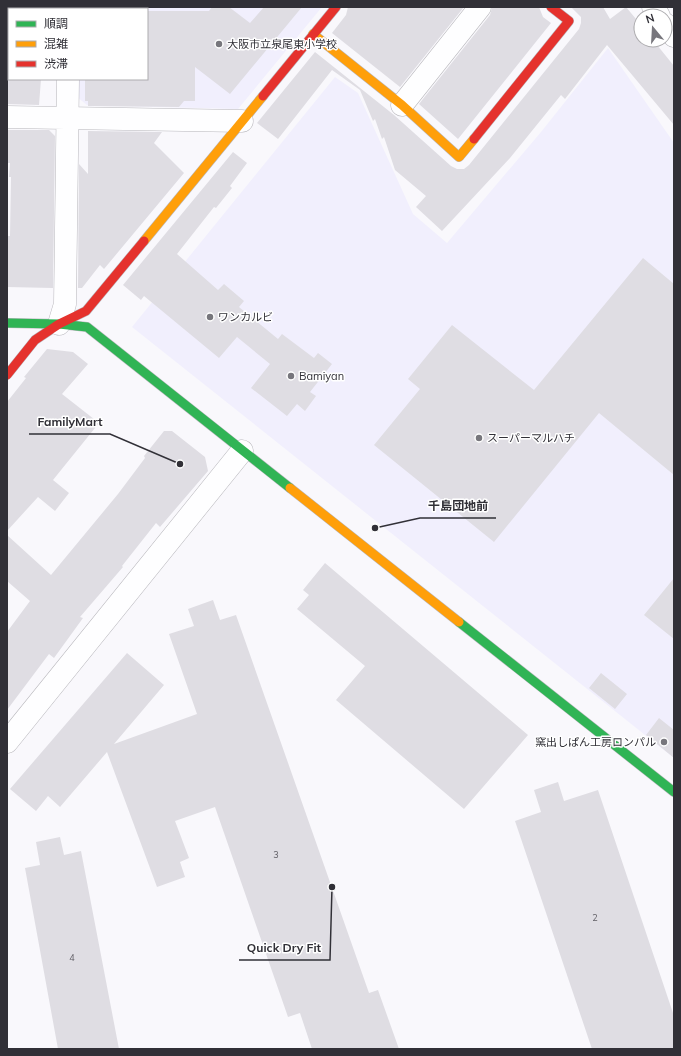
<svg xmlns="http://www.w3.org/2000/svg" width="681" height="1056" font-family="Mulish,'Noto Sans JP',sans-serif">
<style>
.built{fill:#f1effd}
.building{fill:#dfdde3}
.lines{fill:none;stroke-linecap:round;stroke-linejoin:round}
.street-casing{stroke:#b8b7bc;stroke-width:23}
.fast-casing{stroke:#b8b7bc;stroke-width:10}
.slow-casing{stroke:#b8b7bc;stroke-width:10}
.jam-casing{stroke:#b8b7bc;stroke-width:10}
.street{stroke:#fefeff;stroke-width:22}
.fast{stroke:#30b455;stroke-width:9}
.slow{stroke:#ff9f0a;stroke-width:9}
.jam{stroke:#e5322d;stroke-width:9}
.poi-dot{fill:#77767c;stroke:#fff;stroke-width:1.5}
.labels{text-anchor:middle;stroke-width:3;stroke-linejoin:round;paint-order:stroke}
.number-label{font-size:9px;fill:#5e5c63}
.poi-label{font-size:11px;fill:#313037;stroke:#fff;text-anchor:start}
.leader{fill:none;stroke:#313037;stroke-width:1.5}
.callout-dot{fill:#313037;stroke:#fff;stroke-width:1.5}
.callout-label{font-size:12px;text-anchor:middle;font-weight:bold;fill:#313037;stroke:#fff;stroke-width:3;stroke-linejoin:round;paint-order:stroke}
</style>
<rect width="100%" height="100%" fill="#f9f8fc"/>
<path class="built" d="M 78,7 L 322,7 L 238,109 L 87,105 L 77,97 L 78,79 L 147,79 L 147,9 L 78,9 Z
M 608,48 L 674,143 L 674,758 L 132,327 L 335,77 L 358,93 L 413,214 L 447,243 L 541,132 Z"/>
<path class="building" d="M 212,7 L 229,7 L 250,23 L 264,7 L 302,7 L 230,94 L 195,67 L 195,101 L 184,101 L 179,107 L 88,106 L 88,101 L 85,101 L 85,79 L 147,79 L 147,11 L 209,11 Z
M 348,7 L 464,7 L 400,87 L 332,33 L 346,15 Z
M 492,7 L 539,7 L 543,17 L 551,23 L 458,139 L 419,104 L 490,15 Z
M 571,7 L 603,7 L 610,19 L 626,7 L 641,25 L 641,40 L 653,40 L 674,66 L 674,125 L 607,45 L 565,99 L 561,95 L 510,158 L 442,231 L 416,207 L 426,196 L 395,170 L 384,137 L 382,139 L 375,119 L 373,121 L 360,90 L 332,70 L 278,139 L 257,123 L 315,52 L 394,115 L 451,166 L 457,169 L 464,169 L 469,165 L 579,29 L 581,23 L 581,17 Z
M 7,79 L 41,79 L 39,105 L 7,104 Z
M 7,130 L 49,130 L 55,136 L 53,288 L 7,287 L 7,236 L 10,236 L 11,177 L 9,177 L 10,163 L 7,163 Z
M 88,131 L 162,132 L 154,143 L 184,173 L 104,269 L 100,265 L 82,288 L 78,288 L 79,164 L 88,174 Z
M 233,152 L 247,163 L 230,186 L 232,188 L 216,208 L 214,207 L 177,254 L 218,290 L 224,284 L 244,301 L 239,307 L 278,339 L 282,334 L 314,358 L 318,353 L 332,364 L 310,392 L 316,396 L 305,411 L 297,404 L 287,416 L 251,388 L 270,364 L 237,337 L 219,358 L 144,296 L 141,300 L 123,285 Z
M 643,258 L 674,284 L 674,475 L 599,413 L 494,542 L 374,445 L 420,389 L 408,379 L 452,325 L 534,390 Z
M 47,349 L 73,352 L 88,364 L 62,394 L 99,423 L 53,480 L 69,493 L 55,511 L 38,497 L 7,531 L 7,402 L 26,378 L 24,377 Z
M 164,431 L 172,431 L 205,457 L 208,471 L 160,527 L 156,523 L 122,566 L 123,567 L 80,617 L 83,618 L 54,658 L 49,654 L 7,710 L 7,632 L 30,601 L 7,581 L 7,535 L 51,575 L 118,494 L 145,458 L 144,456 Z
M 325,563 L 528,735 L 464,809 L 336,700 L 365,666 L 297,609 L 309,595 L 303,590 Z
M 674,578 L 674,639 L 644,615 Z
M 213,600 L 220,620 L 236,615 L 369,993 L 378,990 L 399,1049 L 312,1049 L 300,1013 L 288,1017 L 215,807 L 175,821 L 189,858 L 180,862 L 185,877 L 157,887 L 107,752 L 60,807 L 48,796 L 36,811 L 10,789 L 127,653 L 164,685 L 114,744 L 197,714 L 169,634 L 194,626 L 188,609 Z
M 601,673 L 627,694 L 615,709 L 589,688 Z
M 659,718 L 674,730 L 674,758 L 646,735 Z
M 558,782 L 564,801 L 598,790 L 674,1016 L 674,1049 L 592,1049 L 515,821 L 541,812 L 534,790 Z
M 60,837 L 64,855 L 81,851 L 119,1049 L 58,1049 L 25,868 L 40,865 L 36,842 Z"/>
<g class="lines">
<defs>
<path id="street" d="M 653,7 L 659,16
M 69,9 L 69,7
M 665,24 L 674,36
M 7,30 L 9,30
M 402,105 L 480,7
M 7,117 L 242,121
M 59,324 L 65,304 L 68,79
M 7,742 L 242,451"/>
<path id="fast" d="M 7,323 L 59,324 L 87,327 L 290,488
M 459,622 L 674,792"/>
<path id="slow" d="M 313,34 L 402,105 L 459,157 L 474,139
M 144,241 L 263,96
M 290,488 L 459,622"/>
<path id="jam" d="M 263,96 L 336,7
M 474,139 L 569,21 L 551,7
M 7,375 L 35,340 L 59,324 L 86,311 L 144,241"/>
</defs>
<use href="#street" class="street-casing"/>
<use href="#fast" class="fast-casing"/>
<use href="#slow" class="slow-casing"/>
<use href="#jam" class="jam-casing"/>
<use href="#street" class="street"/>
<use href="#fast" class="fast"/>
<use href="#slow" class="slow"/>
<use href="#jam" class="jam"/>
</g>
<g class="poi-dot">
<circle cx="219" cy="44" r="4"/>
<circle cx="210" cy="317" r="4"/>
<circle cx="291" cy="376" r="4"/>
<circle cx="479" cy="438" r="4"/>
<circle cx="664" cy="742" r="4"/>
</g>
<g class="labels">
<g class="number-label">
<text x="276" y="858">3</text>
<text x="595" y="921">2</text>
<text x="72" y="961">4</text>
</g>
<g class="poi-label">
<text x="227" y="48">大阪市立泉尾東小学校</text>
<text x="218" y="321">ワンカルビ</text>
<text x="299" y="380">Bamiyan</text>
<text x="487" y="442">スーパーマルハチ</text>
<text x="656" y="746" text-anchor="end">窯出しぱん工房ロンパル</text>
</g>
</g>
<path class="leader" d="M180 464L110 434H29M375 528L420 518H496M332 887L330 960H239"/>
<g class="callout-dot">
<circle cx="180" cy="464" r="4"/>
<circle cx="375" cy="528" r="4"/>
<circle cx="332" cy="887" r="4"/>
</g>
<g class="callout-label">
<text x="70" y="426">FamilyMart</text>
<text x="458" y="510">千島団地前</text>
<text x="284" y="952">Quick Dry Fit</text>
</g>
<rect width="681" height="1056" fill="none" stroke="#313037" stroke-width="16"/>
<rect x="8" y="8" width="140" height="72" fill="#ffffff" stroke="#adacaf"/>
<rect x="16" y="21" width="20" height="6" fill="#30b455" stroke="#adacaf"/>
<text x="44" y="28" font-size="12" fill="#313037">順調</text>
<rect x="16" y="41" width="20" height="6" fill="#ff9f0a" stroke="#adacaf"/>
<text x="44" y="48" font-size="12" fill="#313037">混雑</text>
<rect x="16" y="61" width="20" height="6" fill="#e5322d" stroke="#adacaf"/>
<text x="44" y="68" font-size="12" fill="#313037">渋滞</text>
<g transform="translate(653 28) rotate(342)"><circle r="19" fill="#ffffff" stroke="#adacaf"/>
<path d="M0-3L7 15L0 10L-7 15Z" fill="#77767c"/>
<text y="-6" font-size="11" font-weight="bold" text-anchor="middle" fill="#313037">N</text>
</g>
</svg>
